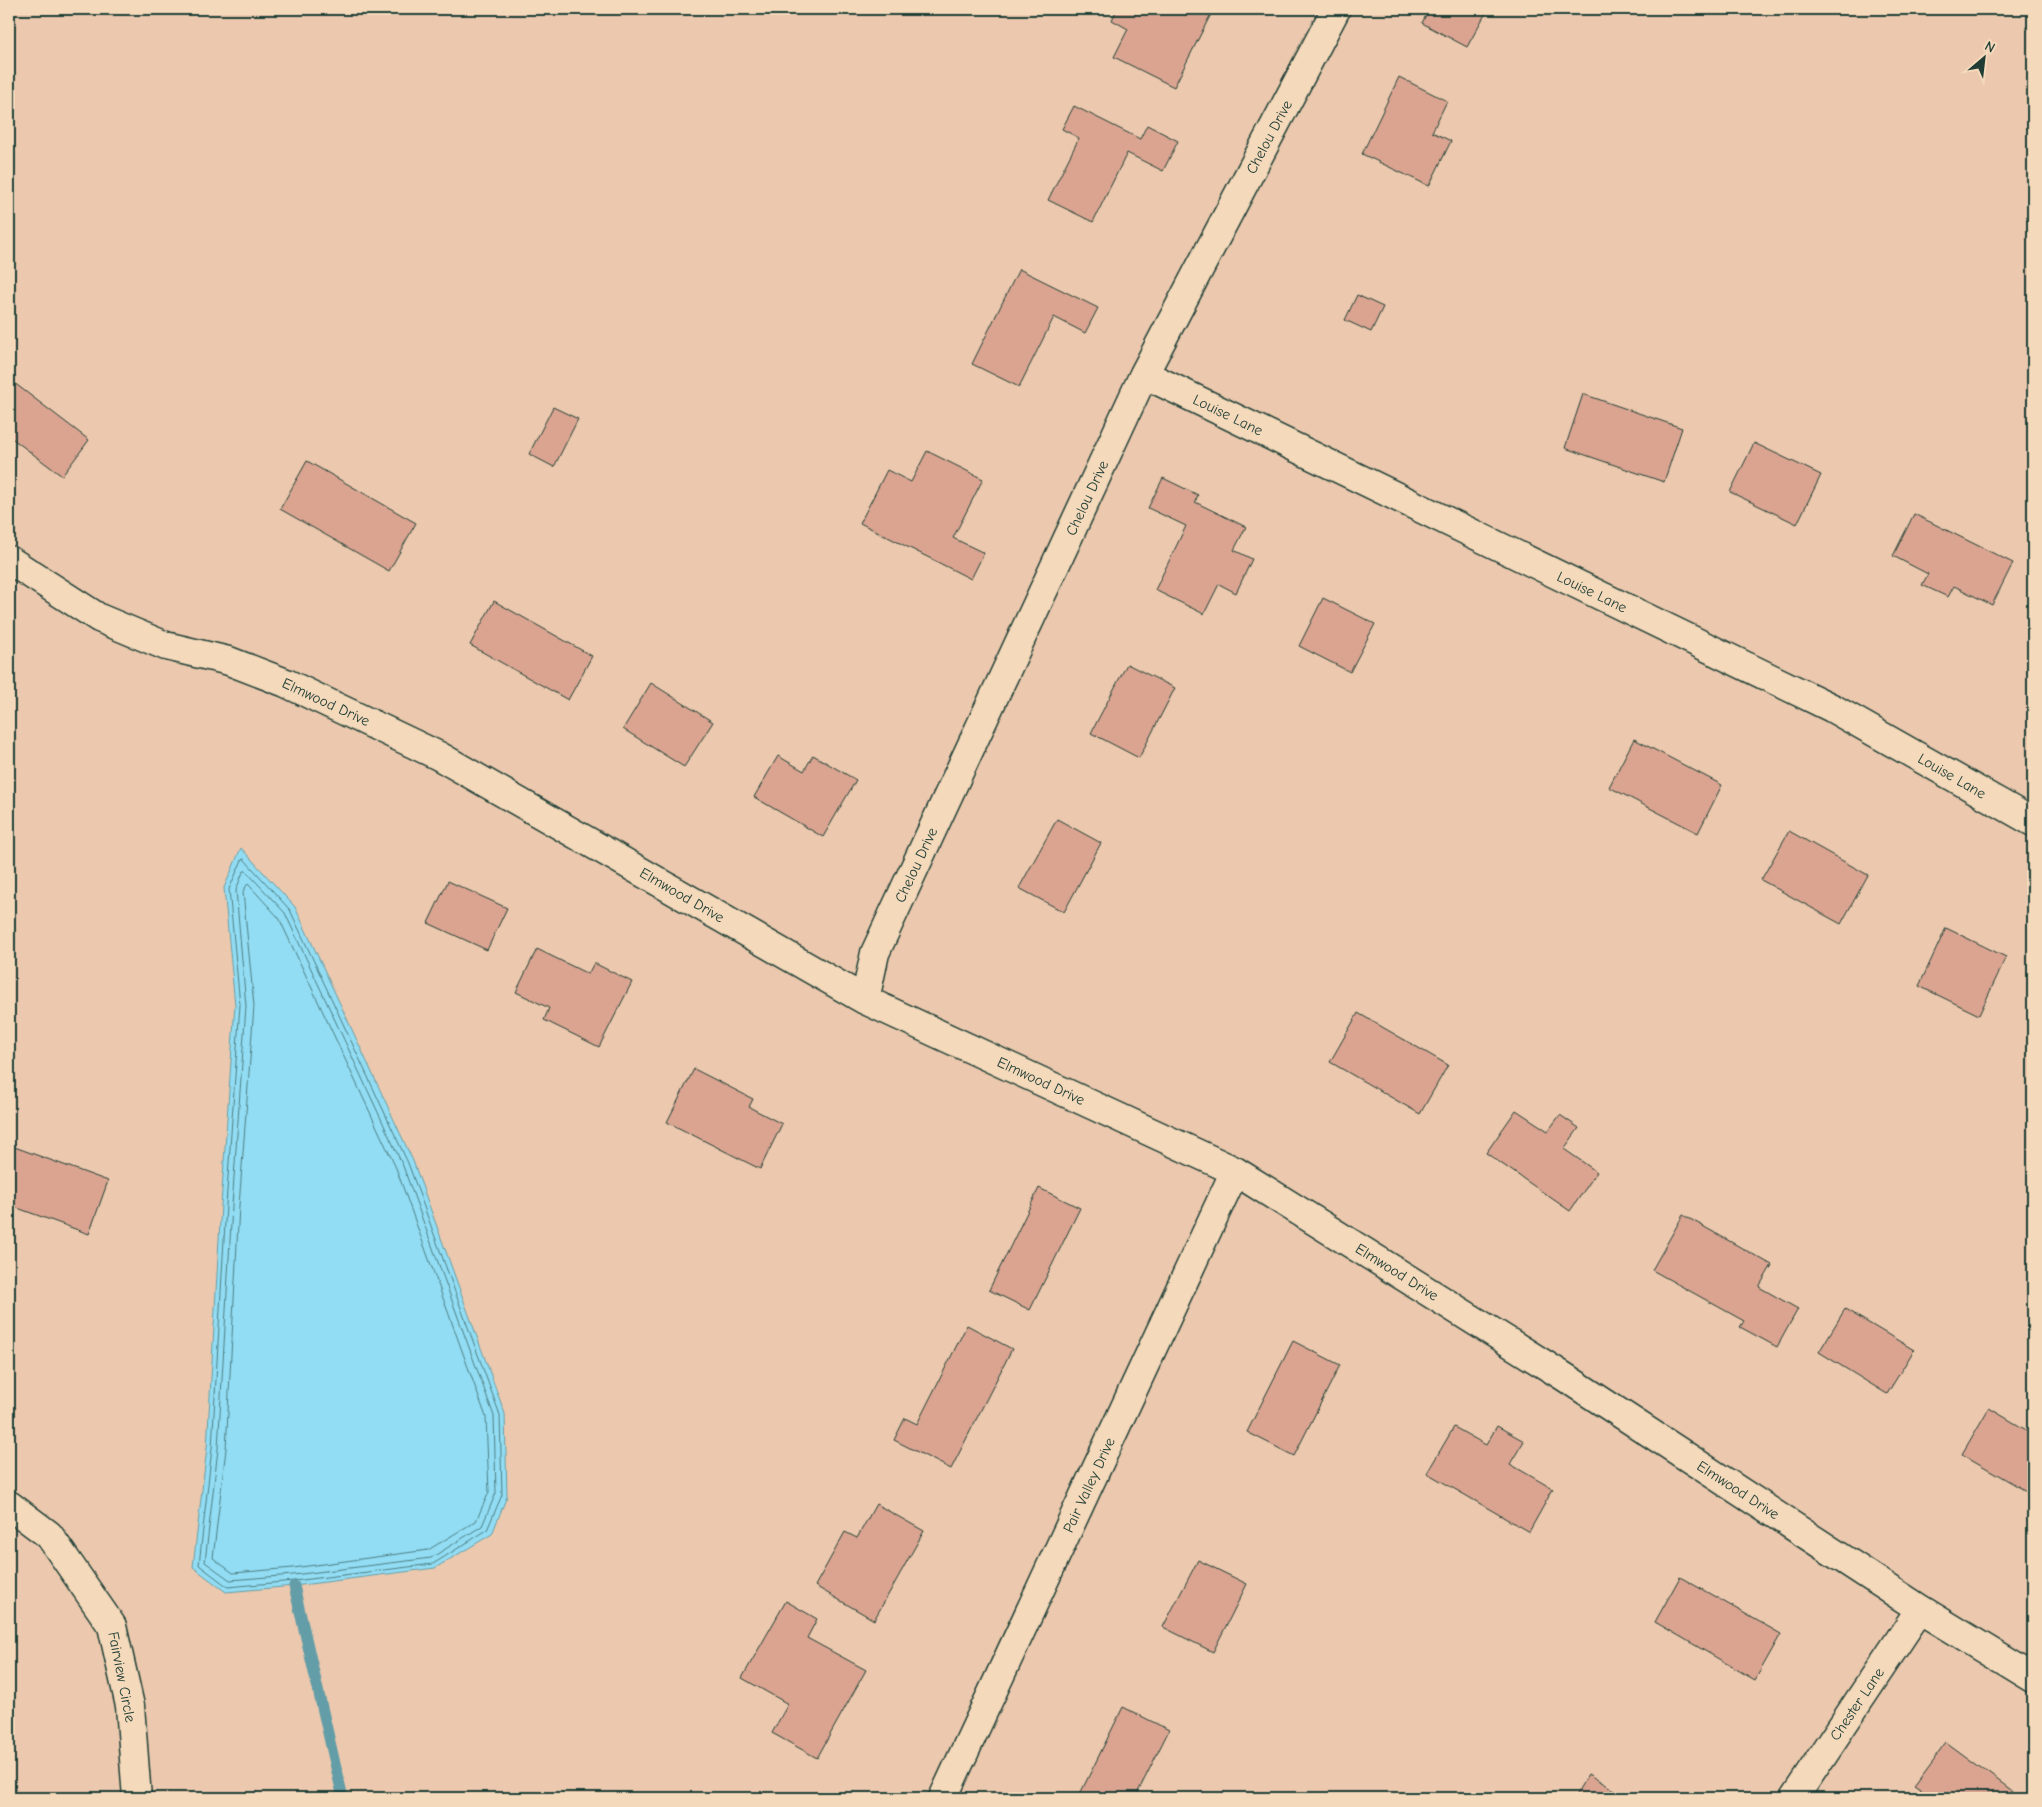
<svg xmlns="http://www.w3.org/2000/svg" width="2042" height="1807" font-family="'Comic Neue',sans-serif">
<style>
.water{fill:#92ddf4;stroke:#649da7}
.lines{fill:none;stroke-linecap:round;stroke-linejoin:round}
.shore{stroke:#4d7d81;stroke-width:1}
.stream{stroke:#649da7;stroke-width:11}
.building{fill:#daa491;stroke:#1f3d34}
.minor-casing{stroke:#1f3d34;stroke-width:31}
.minor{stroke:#f4d9bb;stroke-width:28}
.labels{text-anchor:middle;stroke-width:4;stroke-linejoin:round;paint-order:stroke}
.street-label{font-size:15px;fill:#1f3d34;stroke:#f4d9bb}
</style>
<rect width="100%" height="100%" fill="#ecc9ae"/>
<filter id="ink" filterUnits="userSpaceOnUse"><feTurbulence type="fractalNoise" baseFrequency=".02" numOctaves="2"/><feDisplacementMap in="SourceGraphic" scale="10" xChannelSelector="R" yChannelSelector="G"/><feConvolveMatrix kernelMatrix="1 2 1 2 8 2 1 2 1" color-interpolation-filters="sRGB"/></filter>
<g filter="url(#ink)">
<path class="water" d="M 241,848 L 295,907 L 413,1161 L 505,1414 L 507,1496 L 492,1534 L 435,1568 L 294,1586 L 226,1592 L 193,1567 L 207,1448 L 221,1205 L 235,1005 L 224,888 Z"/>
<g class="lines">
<path class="shore" d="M 244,859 L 290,910 L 408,1163 L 500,1415 L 502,1495 L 487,1530 L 433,1564 L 294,1581 L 228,1587 L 199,1565 L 212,1448 L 226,1205 L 240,1005 L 229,889 L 242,860 Z
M 246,871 L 285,913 L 403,1166 L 494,1416 L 496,1493 L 482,1526 L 431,1558 L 293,1575 L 230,1580 L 205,1562 L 218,1449 L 232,1206 L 246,1006 L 236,890 L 243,872 Z
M 248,884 L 279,918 L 396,1168 L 486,1417 L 489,1492 L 476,1521 L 428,1550 L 293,1568 L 233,1573 L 213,1558 L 226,1449 L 239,1206 L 254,1006 L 243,892 Z"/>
<path class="stream" d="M 294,1586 L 343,1798"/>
</g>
<path class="building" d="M 1117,9 L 1213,10 L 1174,87 L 1114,57 L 1128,29 L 1112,20 Z
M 1429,9 L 1488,9 L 1467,47 L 1422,23 Z
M 1399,77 L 1447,101 L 1432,132 L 1451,141 L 1429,186 L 1362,154 Z
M 1074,106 L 1140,139 L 1147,125 L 1178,141 L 1163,171 L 1127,153 L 1093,222 L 1048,200 L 1079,138 L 1062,129 Z
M 1019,269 L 1098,308 L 1085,333 L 1054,317 L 1019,387 L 972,364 Z
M 1357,295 L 1383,307 L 1371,332 L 1345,320 Z
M 9,379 L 89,440 L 62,476 L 9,436 Z
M 1583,394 L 1682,428 L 1664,482 L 1565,448 Z
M 553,407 L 578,419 L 554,467 L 529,454 Z
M 1754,443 L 1821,475 L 1797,524 L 1730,492 Z
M 927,451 L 983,479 L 953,538 L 984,553 L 971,579 L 860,523 L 887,470 L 911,482 Z
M 307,461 L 416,523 L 389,571 L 280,509 Z
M 1163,478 L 1198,495 L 1195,502 L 1246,527 L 1234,550 L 1252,559 L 1236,593 L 1219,584 L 1204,614 L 1155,590 L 1186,526 L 1148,508 Z
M 1914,514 L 2013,563 L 1992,605 L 1954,586 L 1948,597 L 1922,585 L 1928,574 L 1893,556 Z
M 1323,598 L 1375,624 L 1350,672 L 1299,646 Z
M 494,601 L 592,656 L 568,700 L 470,645 Z
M 1127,664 L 1175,688 L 1139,758 L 1091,733 Z
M 651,683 L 713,722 L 684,767 L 623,729 Z
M 1634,739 L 1722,785 L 1698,833 L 1609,787 Z
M 813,755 L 856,780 L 823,837 L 754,797 L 778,756 L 804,771 Z
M 1057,819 L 1101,843 L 1064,912 L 1019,888 Z
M 1789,831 L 1868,875 L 1841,924 L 1761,880 Z
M 448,881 L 507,908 L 487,950 L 428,923 Z
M 1946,928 L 2006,957 L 1979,1015 L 1919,986 Z
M 537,949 L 588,974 L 594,963 L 632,982 L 599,1047 L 544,1020 L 549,1008 L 516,992 Z
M 1358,1013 L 1448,1065 L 1420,1114 L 1330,1062 Z
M 694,1069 L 753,1099 L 749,1107 L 782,1124 L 760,1169 L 667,1122 Z
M 1516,1110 L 1548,1131 L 1560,1115 L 1579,1128 L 1564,1149 L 1597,1172 L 1570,1211 L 1486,1153 Z
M 9,1145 L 108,1181 L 89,1234 L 9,1205 Z
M 1039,1188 L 1080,1208 L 1030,1310 L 989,1290 Z
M 1683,1215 L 1772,1265 L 1759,1287 L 1798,1309 L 1777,1347 L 1740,1327 L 1744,1321 L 1652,1270 Z
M 1845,1309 L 1914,1350 L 1887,1394 L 1819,1352 Z
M 967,1325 L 1012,1349 L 951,1469 L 894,1440 L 905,1418 L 917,1424 Z
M 1293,1341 L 1340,1365 L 1294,1456 L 1247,1432 Z
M 1989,1408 L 2033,1434 L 2033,1495 L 1962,1454 Z
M 1497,1426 L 1524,1441 L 1510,1464 L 1553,1489 L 1529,1532 L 1427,1473 L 1454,1427 L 1486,1445 Z
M 876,1504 L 924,1531 L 874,1620 L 815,1586 L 845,1532 L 857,1538 Z
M 1198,1560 L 1247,1584 L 1213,1652 L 1163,1627 Z
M 1680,1577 L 1781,1634 L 1755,1680 L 1655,1622 Z
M 786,1601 L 817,1619 L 807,1638 L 866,1670 L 817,1758 L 772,1733 L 788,1704 L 742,1678 Z
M 1123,1707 L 1169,1730 L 1135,1798 L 1078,1798 Z
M 1946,1742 L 2022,1798 L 1933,1798 L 1914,1785 Z
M 1588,1774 L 1628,1798 L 1574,1798 Z"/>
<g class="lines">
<defs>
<path id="minor" d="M 1144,374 L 1832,708 L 2033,822
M 9,560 L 99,618 L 166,646 L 229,661 L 286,683 L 439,756 L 865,1000 L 1235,1171 L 1563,1376 L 1920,1609 L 2033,1678
M 865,1000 L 875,953 L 1144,374 L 1336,9
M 9,1505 L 49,1535 L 112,1626 L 130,1706 L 137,1798
M 943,1798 L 1235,1171
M 1794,1798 L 1920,1609"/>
</defs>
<use href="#minor" class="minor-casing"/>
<use href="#minor" class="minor"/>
</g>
</g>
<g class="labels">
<g class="street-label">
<text transform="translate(1269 137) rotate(-62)" y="5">Chelou Drive</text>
<text transform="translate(1228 415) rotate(26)" y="5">Louise Lane</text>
<text transform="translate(1087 498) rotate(-65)" y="5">Chelou Drive</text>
<text transform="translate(1592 592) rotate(26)" y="5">Louise Lane</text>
<text transform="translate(326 702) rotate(25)" y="5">Elmwood Drive</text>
<text transform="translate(1952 776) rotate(30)" y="5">Louise Lane</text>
<text transform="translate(916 865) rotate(-65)" y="5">Chelou Drive</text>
<text transform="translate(682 895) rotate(30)" y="5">Elmwood Drive</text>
<text transform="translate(1041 1081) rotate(25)" y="5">Elmwood Drive</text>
<text transform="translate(1397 1272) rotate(32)" y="5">Elmwood Drive</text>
<text transform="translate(1089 1485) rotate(-65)" y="5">Pair Valley Drive</text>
<text transform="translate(1738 1490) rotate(33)" y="5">Elmwood Drive</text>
<text transform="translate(122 1677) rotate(79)" y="5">Fairview Circle</text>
<text transform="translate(1857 1704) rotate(-56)" y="5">Chester Lane</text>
</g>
</g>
<rect width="2042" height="1807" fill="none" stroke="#f4d9bb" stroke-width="30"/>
<rect x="15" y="15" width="2012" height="1777" fill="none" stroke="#1f3d34" stroke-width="2" filter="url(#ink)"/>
<g transform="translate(1984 58) rotate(28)" stroke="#f4d9bb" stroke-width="4" paint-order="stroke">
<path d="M0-4L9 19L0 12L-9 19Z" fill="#1f3d34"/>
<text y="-8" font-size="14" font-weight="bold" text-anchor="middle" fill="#1f3d34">N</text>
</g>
</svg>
